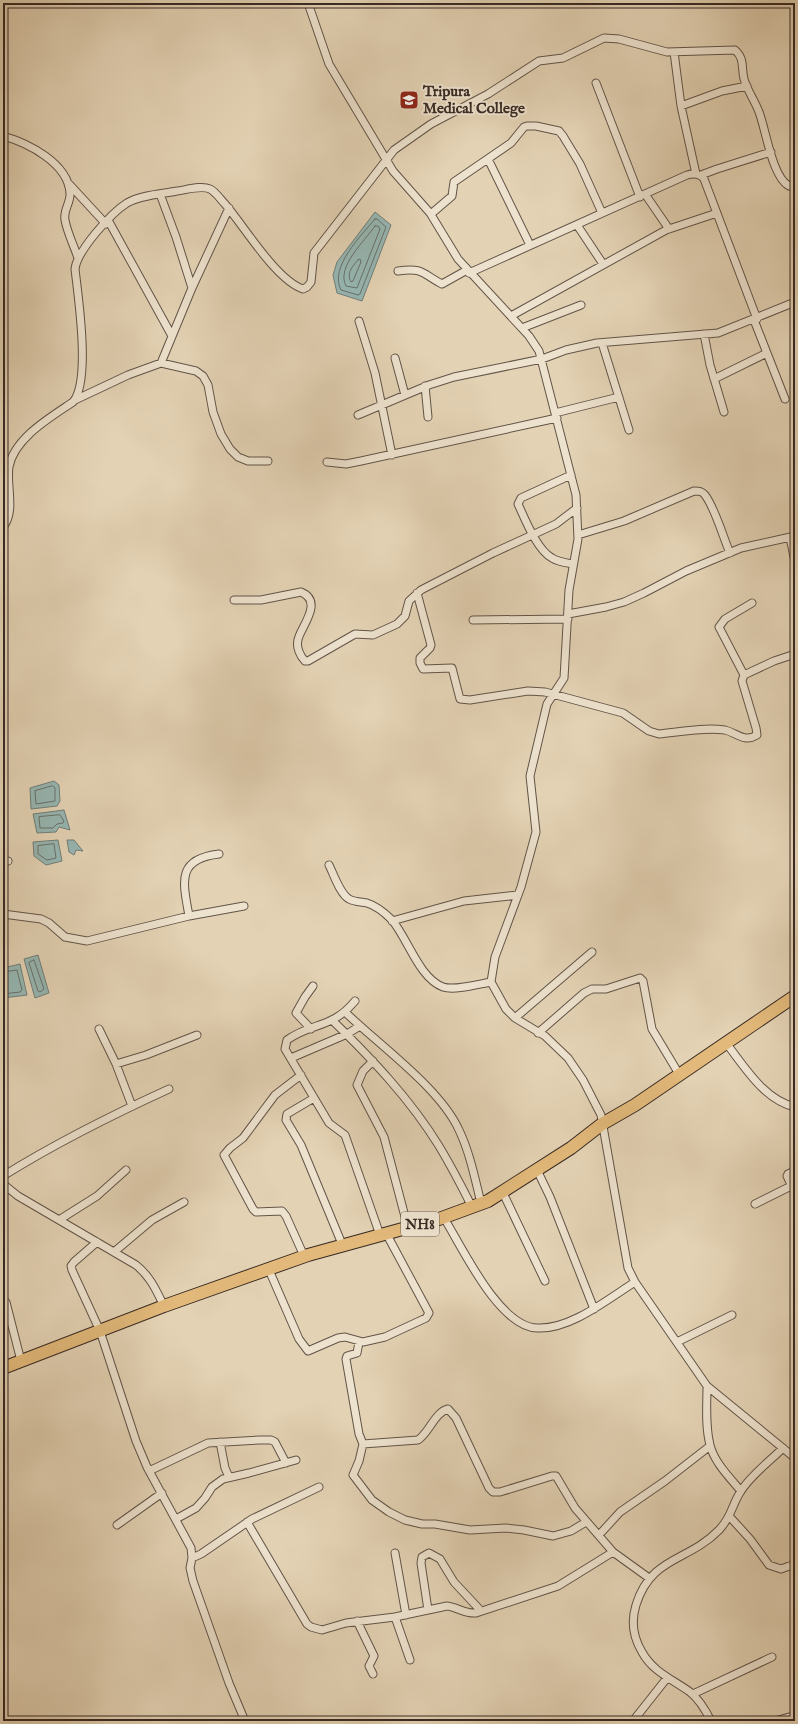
<svg xmlns="http://www.w3.org/2000/svg" width="798" height="1724" font-family="'IM FELL English',serif">
<style>
.water{fill:#96b6b2;stroke:#707e79}
.lines{fill:none;stroke-linecap:round;stroke-linejoin:round}
.shore{stroke:#66706b;stroke-width:1}
.street-casing{stroke:#625448;stroke-width:9}
.highway-casing{stroke:#372a24;stroke-width:14}
.street{stroke:#ede2ce;stroke-width:7}
.highway{stroke:#e2b97a;stroke-width:12}
.labels{text-anchor:middle;stroke-width:4;stroke-linejoin:round;paint-order:stroke}
.shield{fill:#ede2ce;stroke:#6e6157;stroke-width:1}
.shield-label{font-size:14px;font-weight:bold;fill:#372a24}
.poi-label{font-size:15px;font-weight:bold;fill:#372a24;stroke:#ede2ce;text-anchor:start}
</style>
<rect width="100%" height="100%" fill="#e3d2b4"/>
<filter id="stains"><feTurbulence type="fractalNoise" baseFrequency=".005" numOctaves="4"/><feColorMatrix values="0 0 0 0 .2 0 0 0 0 .09 0 0 0 0 .02 0 0 0 .5 -.17"/></filter>
<radialGradient id="worn" r=".72"><stop offset=".6" stop-color="#630" stop-opacity="0"/><stop offset="1" stop-color="#630" stop-opacity=".3"/></radialGradient>
<path class="water" d="M 375,212 L 391,225 L 362,301 L 337,293 L 333,275 L 337,262 Z
M 54,781 L 59,785 L 60,801 L 57,806 L 31,809 L 30,788 Z
M 64,810 L 70,830 L 59,827 L 56,832 L 37,833 L 33,814 Z
M 58,840 L 62,861 L 46,865 L 34,856 L 33,842 Z
M 67,840 L 74,840 L 83,851 L 76,850 L 74,855 L 69,852 Z
M 38,955 L 49,993 L 35,998 L 24,959 Z
M 20,964 L 27,995 L 3,998 L 3,968 Z"/>
<g class="lines">
<path class="shore" d="M 375,219 L 377,219 L 386,227 L 360,294 L 358,295 L 341,290 C 329,267 361,236 375,219 Z
M 375,226 L 378,226 L 380,229 L 357,288 L 346,286 C 336,267 364,242 375,226 Z
M 358,260 L 360,259 L 361,262 L 353,281 L 351,282 C 346,273 352,267 358,260 Z
M 53,786 L 55,788 L 55,801 L 36,804 L 35,791 Z
M 60,815 L 64,821 L 63,823 L 57,824 L 53,828 L 40,828 L 39,817 Z
M 54,844 L 56,858 L 47,860 L 38,854 L 38,846 Z
M 34,960 L 44,989 L 40,992 L 38,991 L 29,963 Z
M 3,972 L 17,970 L 22,990 L 20,992 L 3,994"/>
<defs>
<path id="street" d="M 308,3 L 329,64 L 393,171 L 430,213 L 458,259 L 529,336 L 539,351 L 576,495 L 578,539 L 569,590 L 564,678 L 547,704 L 530,776 L 536,832 L 521,887 L 495,957 L 491,982 L 506,1009 L 515,1018 L 545,1036 L 568,1058 L 583,1080 L 601,1115 L 628,1268 L 635,1282 L 707,1386 L 795,1458
M 674,52 L 681,106 L 696,174
M 596,83 L 640,197
M 681,106 L 722,91 L 747,86
M 3,136 C 28,143 68,163 70,193 C 71,202 63,210 65,220 C 67,232 74,246 78,258
M 488,159 L 530,245
M 701,175 L 717,169 L 771,152
M 69,184 L 106,224
M 160,194 L 176,237 L 192,288
M 645,194 L 669,229
M 431,214 L 452,196 L 454,182 L 511,143 L 524,127 L 527,126 L 536,126 L 559,131 L 563,136 L 580,164 L 602,213
M 108,220 L 172,336
M 577,225 L 603,264
M 398,271 C 424,267 422,274 442,284 L 467,270
M 469,273 L 687,175 C 694,173 700,173 704,179 L 757,319
M 511,316 L 666,230 L 717,213
M 754,320 L 785,399
M 359,321 L 375,373 L 392,455
M 522,328 L 581,305
M 704,334 L 710,365 L 724,412
M 602,343 L 629,430
M 395,358 L 405,395
M 161,363 L 192,288 L 229,208
M 714,379 L 767,353
M 425,386 L 428,417
M 75,400 L 128,375 L 161,363 L 196,371 L 203,376 L 208,385 L 213,412 L 221,434 L 230,449 L 238,457 L 248,461 L 268,461
M 555,413 L 619,397
M 358,415 L 429,385 L 454,377 L 542,359 L 566,350 L 597,343 L 718,333 L 795,302
M 327,462 L 346,464 L 361,461 L 557,418
M 571,475 L 521,498 L 518,504 C 525,519 537,550 552,558 C 558,562 567,563 573,564
M 3,527 C 16,512 6,485 9,467 C 14,438 51,417 73,402 C 91,381 78,296 75,269 C 77,251 111,213 127,203 C 141,195 161,194 177,191 C 186,190 201,185 210,189 C 216,192 221,200 225,204 C 244,226 276,280 303,289 L 307,287 L 311,282 L 314,253 L 394,150 L 431,124 L 488,94 L 539,61 L 563,58 L 604,38 L 619,39 L 667,52 L 735,50 C 745,59 741,67 744,79 C 747,90 755,101 759,112 C 766,130 772,177 789,186 L 795,184
M 578,535 L 624,521 L 694,491 C 699,491 702,491 705,495 C 715,508 723,537 730,553
M 790,537 L 795,562
M 417,593 L 431,645 L 430,648 L 420,658 L 420,663 L 423,669 L 452,668 L 460,699 L 470,700 L 528,691 L 545,692 L 623,713 L 649,731 L 659,734 C 679,732 704,727 725,730 C 737,733 744,743 757,735 L 756,728 L 742,681 L 744,675 L 774,661 L 795,654
M 234,600 L 261,600 L 301,592 C 325,602 299,629 298,640 C 296,647 300,656 305,661 L 308,661 L 355,634 L 373,635 L 397,624 L 405,616 L 409,601 L 421,590 L 493,553 L 556,524 L 577,508
M 568,614 L 606,607 L 624,602 L 644,593 L 686,571 L 741,548 L 795,536
M 473,620 L 568,619
M 744,675 L 719,627 L 725,619 L 752,603
M 3,862 L 8,861
M 329,865 C 334,875 340,894 349,899 C 354,902 362,902 367,903 C 377,906 385,913 392,920 C 408,939 419,978 443,987 C 454,991 479,984 491,982
M 3,914 L 41,919 L 49,923 L 65,937 L 87,941 L 189,916 L 244,906
M 189,916 C 183,882 176,859 219,854
M 392,921 L 464,901 L 518,895
M 355,1001 C 332,1029 312,1022 287,1040 L 285,1049 L 329,1123 L 345,1135 L 380,1235
M 345,1012 C 379,1045 440,1088 459,1130 C 470,1153 475,1179 481,1203
M 515,1018 L 592,952
M 333,1021 C 372,1059 410,1099 439,1146 C 451,1166 462,1187 472,1207
M 99,1029 L 116,1064 L 132,1106
M 311,1029 L 296,1013 L 305,997 L 313,986
M 538,1033 L 584,993 L 592,989 L 606,989 L 640,978 L 643,981 L 652,1029 L 679,1074
M 726,1043 C 745,1067 764,1100 795,1107
M 291,1058 L 347,1034 L 360,1026
M 373,1061 L 363,1071 L 357,1085 L 384,1137 L 408,1228
M 116,1064 L 146,1055 L 197,1035
M 301,1075 L 275,1095 L 243,1138 L 230,1148 L 224,1155 L 253,1209 L 256,1212 L 282,1211 L 286,1216 L 304,1256
M 314,1098 L 287,1114 L 286,1120 L 301,1145 L 342,1244
M 537,1170 L 550,1197 L 594,1309
M 795,1171 L 788,1174 L 787,1176 L 795,1193
M 3,1176 C 56,1143 112,1115 169,1089
M 3,1184 L 18,1196 L 136,1265 C 150,1276 156,1290 164,1306
M 503,1193 L 545,1281
M 755,1204 L 791,1186
M 444,1218 C 462,1247 499,1327 537,1328 C 570,1330 608,1299 635,1282
M 59,1220 L 97,1196 L 126,1170
M 97,1242 L 74,1262 L 71,1266 L 72,1270 L 100,1331 L 136,1441 L 147,1467 L 191,1548 L 192,1558 L 190,1568 L 193,1581 L 229,1683 L 245,1721
M 114,1252 L 152,1220 L 184,1202
M 269,1270 L 299,1339 L 308,1351 L 338,1338 L 345,1337 L 363,1342 L 385,1337 L 426,1318 L 429,1313 L 386,1233
M 6,1302 L 21,1361
M 359,1342 L 357,1353 L 347,1356 L 346,1359 L 359,1434 L 363,1444 L 418,1440 C 429,1433 435,1412 448,1409 L 456,1418 L 489,1488 L 493,1492 L 500,1492 L 552,1476 L 556,1476 L 575,1508 L 613,1552 L 649,1578
M 677,1342 L 732,1315
M 707,1386 C 707,1405 705,1426 710,1445 C 714,1462 730,1478 741,1491
M 220,1442 L 225,1468 L 229,1477
M 363,1444 L 359,1461 L 353,1475 L 372,1500 L 389,1512 L 405,1520 L 422,1524 L 435,1524 L 470,1530 L 506,1528 L 524,1530 L 553,1536 L 571,1531 L 586,1522
M 149,1471 L 208,1443 L 260,1440 L 271,1440 L 275,1442 L 286,1463
M 730,1517 L 750,1539 L 769,1565 L 781,1569 L 792,1565 L 795,1561
M 176,1519 L 196,1508 L 205,1498 L 212,1487 L 223,1479 L 249,1473 L 296,1460
M 247,1522 L 307,1624 L 311,1627 L 322,1630 L 346,1623 L 395,1617 L 447,1606 C 457,1607 465,1614 476,1613 L 558,1586 L 613,1552
M 117,1525 L 162,1493
M 599,1535 L 620,1512 L 665,1481 L 710,1446
M 395,1553 L 406,1615
M 192,1558 L 201,1554 L 252,1519 L 319,1487
M 428,1610 L 421,1563 L 422,1557 L 429,1553 L 440,1559 L 454,1582 L 481,1611
M 395,1617 L 410,1660
M 357,1621 L 374,1656 L 369,1666 L 373,1674
M 693,1694 L 772,1657
M 633,1721 L 667,1678
M 711,1721 C 706,1711 699,1699 690,1692 C 672,1679 653,1672 642,1652 C 633,1637 631,1621 636,1605 C 651,1556 688,1562 719,1530 C 733,1515 731,1506 741,1491 C 751,1475 770,1461 783,1448
M 775,1721 L 789,1717"/>
<path id="highway" d="M 3,1368 L 164,1306 L 308,1255 L 439,1219 L 488,1201 L 571,1148 L 602,1124 L 635,1105 L 795,996"/>
</defs>
<use href="#street" class="street-casing"/>
<use href="#highway" class="highway-casing"/>
<use href="#street" class="street"/>
<use href="#highway" class="highway"/>
</g>
<defs>
<symbol id="university-square" viewBox="-11 -11 22 22"><rect x="-9" y="-9" width="18" height="18" rx="4" fill="#8f2418" stroke="#ede2ce"/><path d="M0-5L7-2L0 1L-7-2ZM-4 1L0 2.5L4 1V4Q0 6-4 4Z" fill="#fff"/></symbol>
</defs>
<g fill-rule="evenodd">
<use href="#university-square" x="398" y="89" width="22" height="22"/>
</g>
<g class="labels">
<rect class="shield" x="401" y="1212" width="38" height="24" rx="3"/>
<g class="shield-label">
<text x="420" y="1229">NH8</text>
</g>
<g class="poi-label">
<text x="423" y="96">Tripura<tspan x="423" dy="17">Medical College</tspan></text>
</g>
</g>
<rect width="798" height="1724" fill="none" stroke="#e3d2b4" stroke-width="16"/>
<rect x="4" y="4" width="790" height="1716" fill="none" stroke="#372a24" stroke-width="2"/>
<rect x="8" y="8" width="782" height="1708" fill="none" stroke="#372a24"/>
<rect width="100%" height="100%" filter="url(#stains)"/>
<rect width="100%" height="100%" fill="url(#worn)"/>
</svg>
